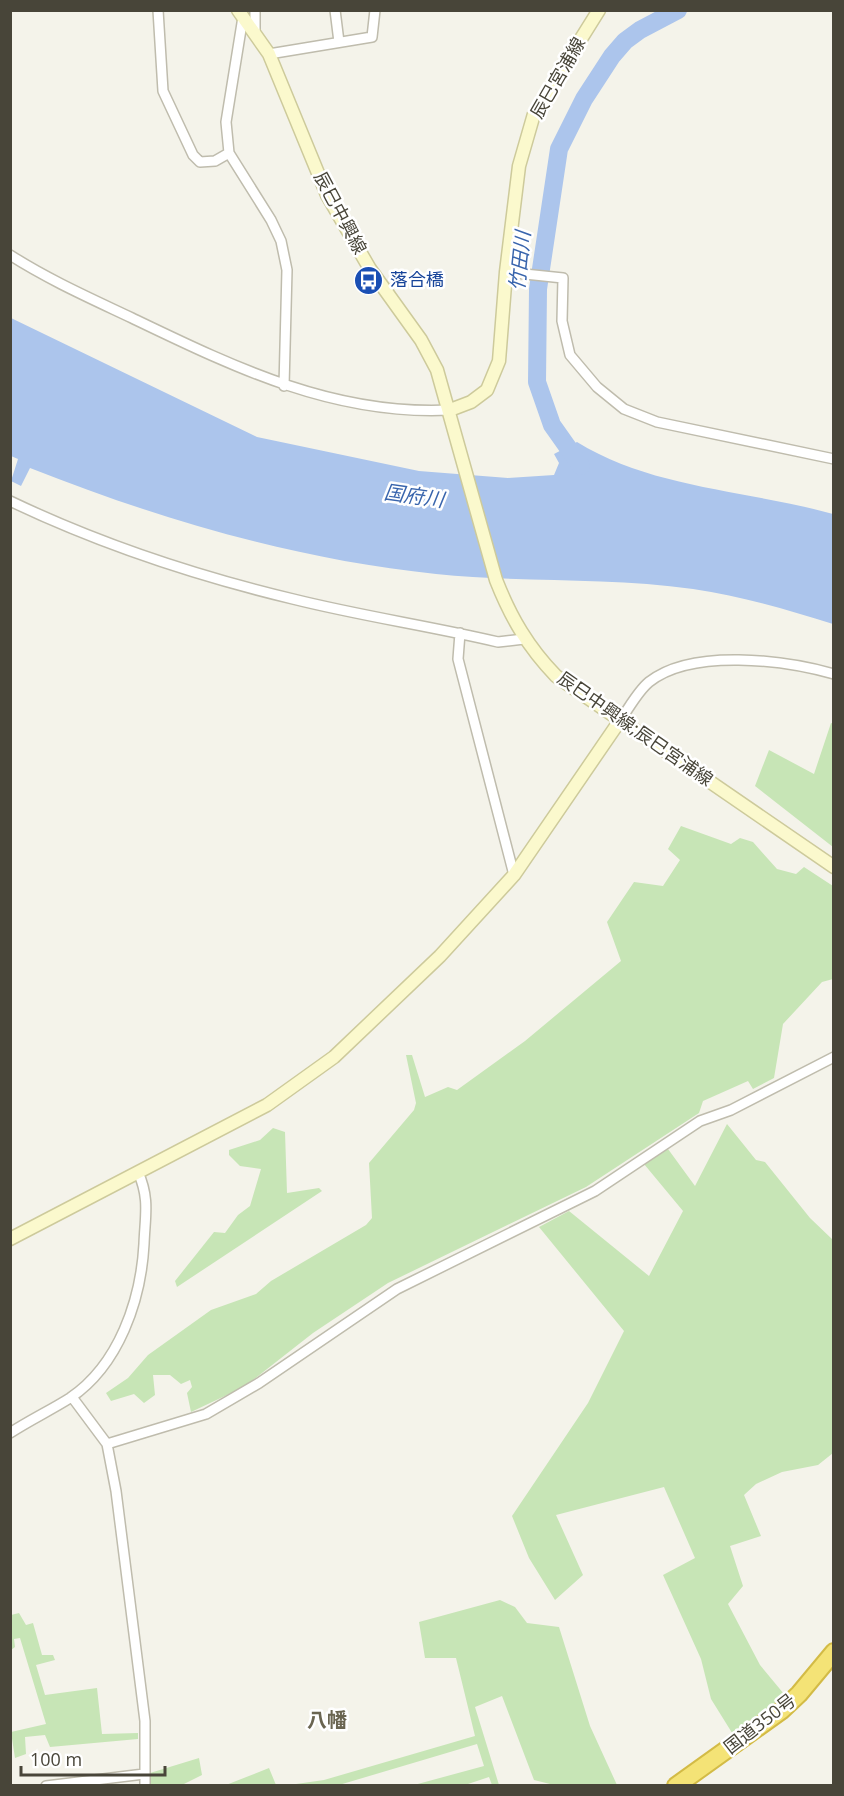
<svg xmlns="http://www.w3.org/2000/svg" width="844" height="1796" font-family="'Open Sans','Noto Sans JP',sans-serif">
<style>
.green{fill:#c7e5b6}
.water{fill:#acc5ec}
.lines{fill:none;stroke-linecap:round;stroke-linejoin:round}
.river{stroke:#acc5ec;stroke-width:18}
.street-casing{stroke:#bfbcad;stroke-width:12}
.secondary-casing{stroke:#cdca9b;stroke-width:15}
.highway-casing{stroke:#d3bb46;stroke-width:20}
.street{stroke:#fff;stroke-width:9}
.secondary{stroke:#fbf9cd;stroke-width:12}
.highway{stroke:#f4e376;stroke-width:16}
.labels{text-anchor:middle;stroke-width:5;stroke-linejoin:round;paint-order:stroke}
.street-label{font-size:18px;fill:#484539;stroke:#fff}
.transit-label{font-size:18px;fill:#164399;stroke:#fff;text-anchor:start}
.water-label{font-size:20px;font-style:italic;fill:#3965ad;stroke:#fff}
.neighbourhood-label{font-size:20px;font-weight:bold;fill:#6a6551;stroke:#fff}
</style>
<rect width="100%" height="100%" fill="#f4f3ea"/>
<path class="green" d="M 831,723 L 834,724 L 833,847 L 755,786 L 769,750 L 814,774 Z
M 681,826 L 731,844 L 740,838 L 753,842 L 777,869 L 796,874 L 804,867 L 833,886 L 833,979 L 822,982 L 783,1024 L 774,1078 L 753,1089 L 748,1081 L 703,1101 L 699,1113 L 586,1187 L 388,1283 L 313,1333 L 244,1387 L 191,1412 L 187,1393 L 192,1387 L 190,1380 L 181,1384 L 170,1375 L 153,1375 L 155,1395 L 144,1403 L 134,1394 L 111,1401 L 106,1393 L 128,1378 L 148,1355 L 211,1310 L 256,1294 L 271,1281 L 366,1225 L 372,1218 L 369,1163 L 414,1110 L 416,1103 L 406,1055 L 412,1055 L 425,1097 L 448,1087 L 457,1090 L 525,1041 L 621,961 L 607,922 L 634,882 L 663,886 L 680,860 L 668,849 Z
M 727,1124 L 756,1160 L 765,1162 L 810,1218 L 833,1240 L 833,1453 L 818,1465 L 782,1472 L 756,1484 L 744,1495 L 761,1536 L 730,1546 L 743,1586 L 728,1604 L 760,1665 L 784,1694 L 763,1715 L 734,1736 L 711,1699 L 701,1659 L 663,1575 L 695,1558 L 664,1487 L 556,1515 L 583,1575 L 555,1600 L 529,1558 L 512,1516 L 588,1403 L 624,1331 L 539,1227 L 569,1211 L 649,1276 L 683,1211 L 644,1164 L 668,1149 L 695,1186 Z
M 273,1128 L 285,1132 L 287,1193 L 319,1188 L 322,1191 L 177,1287 L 175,1281 L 214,1232 L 225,1233 L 238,1215 L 250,1206 L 261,1169 L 240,1166 L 229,1155 L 229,1150 L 260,1140 Z
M 500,1600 L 515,1607 L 527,1623 L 559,1627 L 590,1726 L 617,1785 L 554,1785 L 534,1780 L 502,1696 L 475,1707 L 499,1785 L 492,1785 L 489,1777 L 465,1785 L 414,1785 L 484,1766 L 477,1744 L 339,1785 L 289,1785 L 324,1780 L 475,1736 L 456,1658 L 425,1658 L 419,1622 Z
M 19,1613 L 26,1625 L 33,1623 L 42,1655 L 53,1655 L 55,1660 L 36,1665 L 45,1695 L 97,1688 L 102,1734 L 138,1733 L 138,1739 L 50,1747 L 45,1735 L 25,1737 L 26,1754 L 15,1758 L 11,1732 L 46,1724 L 20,1638 L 14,1639 L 15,1647 L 11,1650 L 11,1615 Z
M 199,1758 L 202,1775 L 182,1785 L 150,1785 L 150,1773 Z
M 269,1768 L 276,1785 L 226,1785 Z"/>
<path class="water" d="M 11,318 L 257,437 L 419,471 L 508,478 L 554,475 L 559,463 L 554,454 L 577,442 C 653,489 748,490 833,514 L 833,624 C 787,610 742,596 693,589 C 608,577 521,583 436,574 C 297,560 159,519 30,468 L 21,486 L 11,481 L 18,459 L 11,456 Z"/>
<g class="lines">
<path class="river" d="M 581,466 L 552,425 L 537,382 L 538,289 L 559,149 L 584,99 L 612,56 L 625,41 L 640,30 L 678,10"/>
<defs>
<path id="street" d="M 158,10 L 163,91 L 193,155 L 200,162 L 215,161 L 229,153
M 255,10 L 255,34
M 335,10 L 339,42
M 243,17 L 226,122 L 229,153 L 271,220 L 281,241 L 287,270 L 284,386
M 269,54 L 372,37 L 375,10
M 10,255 C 49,280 92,299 132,318 C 234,367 334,416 450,410
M 506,272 L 563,278 L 562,321 L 570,355 L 597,387 L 624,409 L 657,422 L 834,459
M 10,501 C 100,544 197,576 293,599 C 361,616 430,626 498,642 L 524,639
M 460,633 L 458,659 L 514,875
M 621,719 C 629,708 638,691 649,682 C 692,648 784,660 834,674
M 72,1397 L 107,1444 L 116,1491 L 145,1721 L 145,1786
M 10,1433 C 30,1420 51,1410 70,1398 C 119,1365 141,1300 144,1244 C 145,1216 150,1199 138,1172
M 107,1444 L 206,1414 L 259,1383 L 397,1289 L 595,1191 L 700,1121 L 731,1110 L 834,1057
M 46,1786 L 144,1774"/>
<path id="secondary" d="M 238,10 L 269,54 L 327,195 L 370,269 L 421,340 L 437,370 L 496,580 C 511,618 528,647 556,676 L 834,867
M 450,410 L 471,402 L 487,390 L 499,361 L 506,272 L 519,166 L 534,114 L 599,10
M 10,1239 L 267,1105 L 334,1057 L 440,956 L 514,875 L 621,719"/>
<path id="highway" d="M 676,1786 L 782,1710 L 799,1694 L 834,1652"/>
</defs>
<use href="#street" class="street-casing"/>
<use href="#secondary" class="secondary-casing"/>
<use href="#highway" class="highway-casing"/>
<use href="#street" class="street"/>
<use href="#secondary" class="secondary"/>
<use href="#highway" class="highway"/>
</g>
<defs>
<symbol id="bus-disc" viewBox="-11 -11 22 22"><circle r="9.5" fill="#1a4fb4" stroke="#fff"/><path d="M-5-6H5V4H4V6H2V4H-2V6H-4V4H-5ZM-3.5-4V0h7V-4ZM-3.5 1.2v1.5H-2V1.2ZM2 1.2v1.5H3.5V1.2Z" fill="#fff"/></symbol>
</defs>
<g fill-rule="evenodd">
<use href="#bus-disc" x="352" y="264" width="33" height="33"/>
</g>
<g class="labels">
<g class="street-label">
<text transform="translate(558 78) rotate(-60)" y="6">辰巳宮浦線</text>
<text transform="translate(340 213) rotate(62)" y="6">辰巳中興線</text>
<text transform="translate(635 729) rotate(35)" y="6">辰巳中興線;辰巳宮浦線</text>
<text transform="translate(760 1724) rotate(-38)" y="6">国道350号</text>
</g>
<g class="transit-label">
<text x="390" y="286">落合橋</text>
</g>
<g class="water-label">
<text transform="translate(520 261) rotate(-84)" y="7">竹田川</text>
<text transform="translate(414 496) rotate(8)" y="7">国府川</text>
</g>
<g class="neighbourhood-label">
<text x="327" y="1727">八幡</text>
</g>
</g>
<rect width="844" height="1796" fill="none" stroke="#484539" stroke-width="24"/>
<path d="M21 1766v9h144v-9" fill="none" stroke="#484539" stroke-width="3"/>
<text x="30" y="1766" font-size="18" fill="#484539" stroke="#ffffff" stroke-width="4.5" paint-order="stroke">100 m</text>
</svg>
